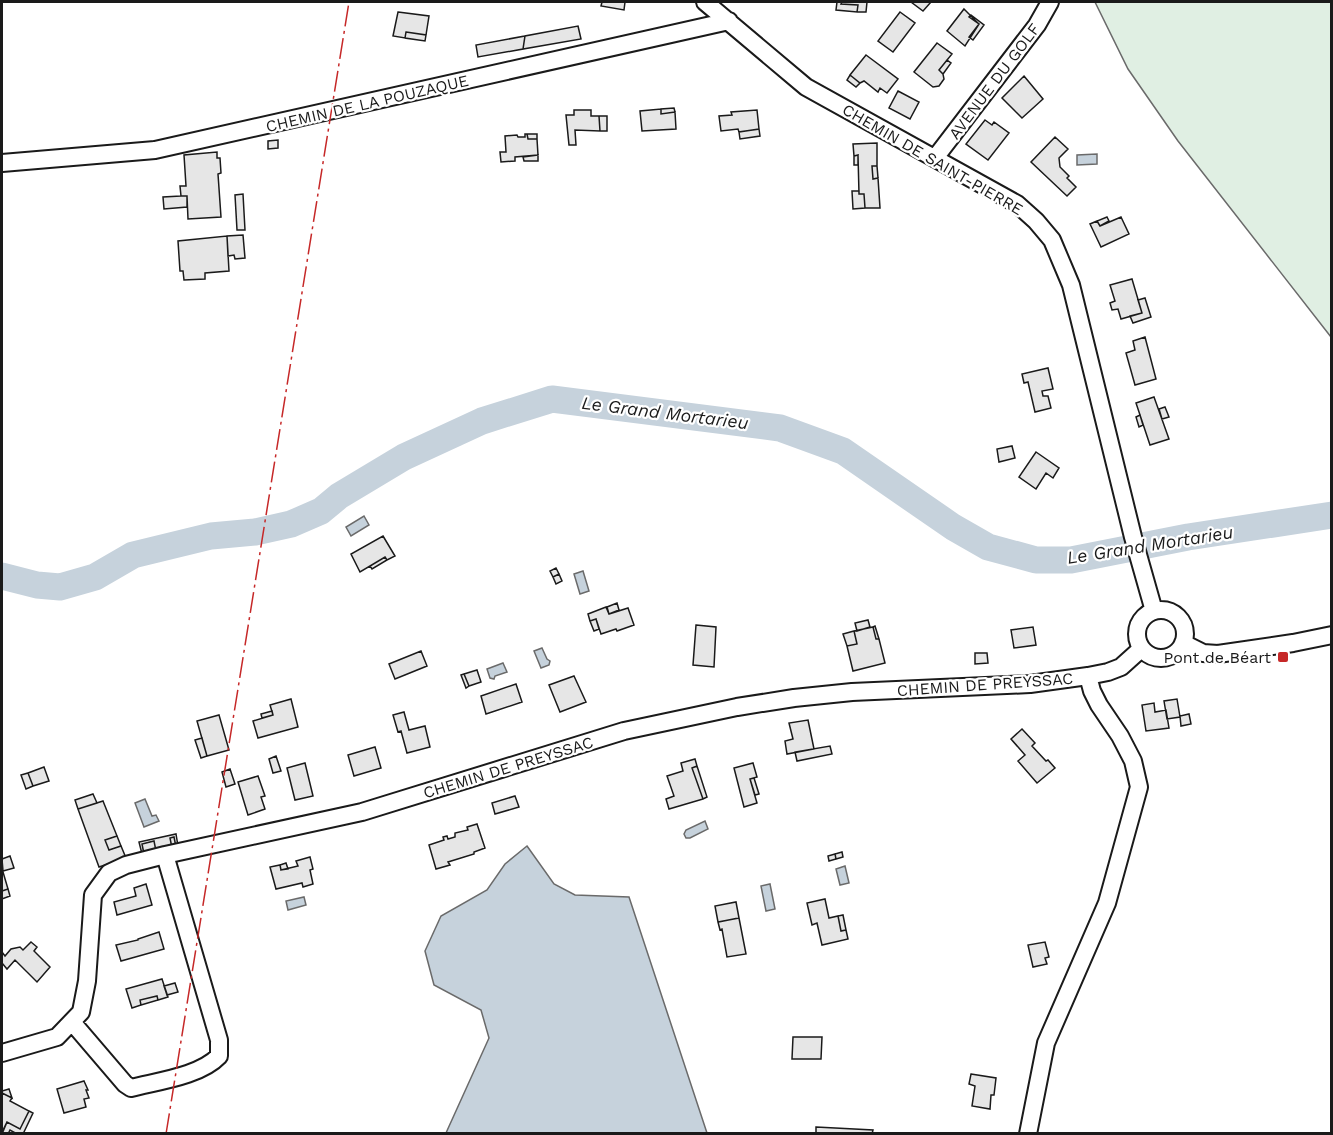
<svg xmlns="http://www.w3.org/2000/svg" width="1333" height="1135" font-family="'Work Sans',sans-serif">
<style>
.green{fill:#e0efe3;stroke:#6a6a6a;stroke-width:1.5}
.water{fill:#c6d2dc;stroke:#6a6a6a;stroke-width:1.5}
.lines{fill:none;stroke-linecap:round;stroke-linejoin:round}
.river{stroke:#c6d2dc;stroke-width:27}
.building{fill:#e6e6e6;stroke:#1a1a1a;stroke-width:1.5}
.minor-casing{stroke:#1a1a1a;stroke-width:20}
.minor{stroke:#fff;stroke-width:16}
.power{stroke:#c62828;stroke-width:1.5;stroke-dasharray:21 4.5 3 4.5;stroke-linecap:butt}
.poi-dot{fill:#c62828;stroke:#fff;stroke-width:2}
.labels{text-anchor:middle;stroke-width:4.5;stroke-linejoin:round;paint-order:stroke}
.street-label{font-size:16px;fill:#1a1a1a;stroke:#fff}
.poi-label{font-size:16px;fill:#1a1a1a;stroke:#fff;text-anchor:end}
.water-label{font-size:18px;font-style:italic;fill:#1a1a1a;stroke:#fff}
</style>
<rect width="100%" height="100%" fill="#fff"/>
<path class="green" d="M 1095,2 L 1331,2 L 1331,337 L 1178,141 L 1128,69 Z"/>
<path class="water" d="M 1097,154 L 1097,164 L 1077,165 L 1077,155 Z
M 364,516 L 369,525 L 351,536 L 346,527 Z
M 583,571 L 589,591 L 580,594 L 574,574 Z
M 542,648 L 547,659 L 550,661 L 549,665 L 541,668 L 534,651 Z
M 503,663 L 507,672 L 495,676 L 494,679 L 490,678 L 487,669 Z
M 145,799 L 152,816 L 156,815 L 159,821 L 144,827 L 135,803 Z
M 705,821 L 708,829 L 690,838 L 686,838 L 684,834 L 686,830 Z
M 527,846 L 554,884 L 575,895 L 629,897 L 707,1133 L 446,1133 L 489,1038 L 481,1010 L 434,985 L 425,951 L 441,916 L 487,890 L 505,864 Z
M 845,866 L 849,883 L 840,885 L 836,869 Z
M 770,884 L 775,909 L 766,911 L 761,886 Z
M 304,897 L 306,905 L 288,910 L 286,901 Z"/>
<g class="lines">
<path class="river" d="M 2,576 L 37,585 L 60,587 L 95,577 L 133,555 L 211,536 L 255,532 L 291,524 L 321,511 L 339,496 L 404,457 L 482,421 L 552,399 L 780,428 L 843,451 L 953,527 L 988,547 L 1036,560 L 1071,560 L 1188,537 L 1332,515"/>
</g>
<path class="building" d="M 602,2 L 625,2 L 624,10 L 601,6 Z
M 837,2 L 842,2 L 841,4 L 858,5 L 857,12 L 836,10 Z
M 842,2 L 867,2 L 866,12 L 857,12 L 858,5 L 841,4 Z
M 911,2 L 931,2 L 923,11 Z
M 964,9 L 979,24 L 965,46 L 947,31 Z
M 398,12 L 429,16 L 426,35 L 406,32 L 405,38 L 393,36 Z
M 900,12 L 915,23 L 893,52 L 878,41 Z
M 971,15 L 984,25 L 973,40 L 969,37 L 979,24 L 969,17 Z
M 578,26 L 581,39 L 523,49 L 525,36 Z
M 406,32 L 426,35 L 425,41 L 405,38 Z
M 525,36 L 523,49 L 478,57 L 476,45 Z
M 937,43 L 952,54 L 939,70 L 943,74 L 944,79 L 939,86 L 933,87 L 914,72 Z
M 866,55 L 898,79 L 887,93 L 880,88 L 878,92 L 864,81 L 860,83 L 850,75 Z
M 947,60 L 951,63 L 943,74 L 939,70 Z
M 850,75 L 860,83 L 856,87 L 847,80 Z
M 1024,76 L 1043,99 L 1022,118 L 1002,98 Z
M 898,91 L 919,102 L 910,119 L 889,108 Z
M 674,108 L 675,112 L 661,114 L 661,109 Z
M 661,109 L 661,114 L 675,112 L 676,129 L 642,131 L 640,111 Z
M 574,110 L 591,110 L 591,116 L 599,116 L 600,131 L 575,130 L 576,145 L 569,145 L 566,115 L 574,115 Z
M 757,110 L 759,129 L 739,132 L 738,129 L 721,131 L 719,116 L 732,115 L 731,112 Z
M 599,116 L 607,116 L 607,131 L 600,131 Z
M 985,120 L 992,125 L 994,122 L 1009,133 L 988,160 L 966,144 Z
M 759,129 L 760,136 L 740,139 L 739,132 Z
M 525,134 L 527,134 L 528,139 L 537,139 L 538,155 L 515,157 L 515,161 L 501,162 L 500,152 L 506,152 L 505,136 L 517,135 L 518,137 L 525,137 Z
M 527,134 L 537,134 L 537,139 L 528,139 Z
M 1055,137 L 1068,149 L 1059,158 L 1060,167 L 1069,176 L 1067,178 L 1076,187 L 1067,196 L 1031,162 Z
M 278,140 L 278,148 L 268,149 L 268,141 Z
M 877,143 L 877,166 L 872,166 L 873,179 L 878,178 L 880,208 L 865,208 L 864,194 L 859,194 L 858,155 L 854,156 L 853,144 Z
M 217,152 L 217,158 L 220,158 L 221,173 L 218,174 L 221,217 L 188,219 L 187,196 L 181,196 L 180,186 L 186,186 L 184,155 Z
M 538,155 L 538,161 L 524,161 L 523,157 Z
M 858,155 L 858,165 L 854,165 L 854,156 Z
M 872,166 L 877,166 L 878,178 L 873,179 Z
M 852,191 L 859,191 L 859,194 L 864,194 L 865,208 L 853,209 Z
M 243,194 L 245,230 L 237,230 L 235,195 Z
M 181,196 L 187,196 L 187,207 L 164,209 L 163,197 Z
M 1107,217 L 1109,221 L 1100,226 L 1097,221 Z
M 1121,217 L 1129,234 L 1101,247 L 1090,224 L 1097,221 L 1100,226 Z
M 243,235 L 245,258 L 235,259 L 234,255 L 228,256 L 227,236 Z
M 227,236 L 229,271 L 205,273 L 205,279 L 184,280 L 183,271 L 180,271 L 178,241 Z
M 1132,279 L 1142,313 L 1121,319 L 1118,309 L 1112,310 L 1110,303 L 1115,301 L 1110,285 Z
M 1145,298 L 1151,317 L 1133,323 L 1130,316 L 1142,313 L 1138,300 Z
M 1145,337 L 1156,379 L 1135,385 L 1126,353 L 1135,350 L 1133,341 Z
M 1048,368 L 1053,389 L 1042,391 L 1043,396 L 1048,396 L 1051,408 L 1035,412 L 1028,382 L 1024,383 L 1022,374 Z
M 1154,397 L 1169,439 L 1150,445 L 1136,403 Z
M 1165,407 L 1169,417 L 1162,419 L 1159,409 Z
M 1140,415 L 1143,425 L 1139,427 L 1136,417 Z
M 1012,446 L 1015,458 L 999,462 L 997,449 Z
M 1036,452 L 1059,468 L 1053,478 L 1046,473 L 1036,489 L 1019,477 Z
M 383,536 L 395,556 L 387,560 L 385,557 L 360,572 L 351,554 Z
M 385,557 L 387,560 L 372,569 L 370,566 Z
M 556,568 L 559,574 L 553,577 L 550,571 Z
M 559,574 L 562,581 L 556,584 L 553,577 Z
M 617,603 L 619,610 L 609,614 L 607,607 Z
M 606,607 L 609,614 L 628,608 L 634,625 L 617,631 L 616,629 L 601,634 L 596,619 L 590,621 L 588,614 Z
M 596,619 L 599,629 L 594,631 L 590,621 Z
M 868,620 L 870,627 L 857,631 L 855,623 Z
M 696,625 L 716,627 L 714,667 L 693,665 Z
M 875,626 L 879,639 L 876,639 L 873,627 Z
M 873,627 L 876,639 L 879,639 L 885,663 L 853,671 L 847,646 L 857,644 L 854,631 Z
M 1033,627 L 1036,645 L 1014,648 L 1011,630 Z
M 854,631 L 857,644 L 847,646 L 843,634 Z
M 421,651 L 427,666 L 395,679 L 389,664 Z
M 975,653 L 987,653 L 988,663 L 975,664 Z
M 477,670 L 481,682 L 469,686 L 464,674 Z
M 464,674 L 469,686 L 466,688 L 461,675 Z
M 574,676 L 586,702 L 560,712 L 549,685 Z
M 516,684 L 522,702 L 486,714 L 481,696 Z
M 291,699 L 298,727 L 258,738 L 253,721 L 273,715 L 270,705 Z
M 1177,699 L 1180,717 L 1167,719 L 1164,701 Z
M 1154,703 L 1155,712 L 1166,710 L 1169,728 L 1146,731 L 1142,705 Z
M 272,711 L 273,715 L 262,718 L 261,714 Z
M 404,712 L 409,730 L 425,726 L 430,747 L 407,753 L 401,731 L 398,732 L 393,715 Z
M 1189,714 L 1191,724 L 1181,726 L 1180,716 Z
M 219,715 L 229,750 L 207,756 L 197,721 Z
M 808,720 L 814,749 L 787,754 L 785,741 L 793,739 L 789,723 Z
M 1022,729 L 1035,743 L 1032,746 L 1046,761 L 1048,760 L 1055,768 L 1037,783 L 1018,761 L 1025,755 L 1011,739 Z
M 202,738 L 207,756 L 201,758 L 195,740 Z
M 830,746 L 832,754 L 797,761 L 795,752 Z
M 375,747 L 381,768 L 354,776 L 348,755 Z
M 276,756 L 281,771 L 273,773 L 269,759 Z
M 695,759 L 697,766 L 692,768 L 703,799 L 669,809 L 666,799 L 674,796 L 667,776 L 683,771 L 681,763 Z
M 305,763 L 313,796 L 295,800 L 287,768 Z
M 753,763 L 757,777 L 750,779 L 757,803 L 744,807 L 734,768 Z
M 697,766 L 707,797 L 703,799 L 692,768 Z
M 44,767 L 49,781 L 33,786 L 28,773 Z
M 230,769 L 235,784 L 226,787 L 222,772 Z
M 28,773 L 33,786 L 26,789 L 21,775 Z
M 258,776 L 265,796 L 261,797 L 265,809 L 248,815 L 238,782 Z
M 754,778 L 759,794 L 755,795 L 750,779 Z
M 93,794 L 97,803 L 78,809 L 75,800 Z
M 515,796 L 519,807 L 495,814 L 492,803 Z
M 103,801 L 117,836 L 105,840 L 109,850 L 121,846 L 126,858 L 99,867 L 78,809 Z
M 477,824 L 485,848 L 474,852 L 474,854 L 448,862 L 450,865 L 436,869 L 429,845 L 444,840 L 443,837 L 447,836 L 448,839 L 455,837 L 455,833 L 468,830 L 467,827 Z
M 176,834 L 178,846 L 176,847 L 174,837 L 170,838 L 172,848 L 156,851 L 154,841 L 142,844 L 144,854 L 142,854 L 139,842 Z
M 117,836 L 121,846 L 109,850 L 105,840 Z
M 174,837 L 176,847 L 172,848 L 170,838 Z
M 154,841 L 156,851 L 144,854 L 142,844 Z
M 842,852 L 843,857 L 836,859 L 835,854 Z
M 835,854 L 836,859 L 829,861 L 828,856 Z
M 10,856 L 14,868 L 3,871 L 2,859 Z
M 310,857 L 313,869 L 310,870 L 313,884 L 303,887 L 302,883 L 276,889 L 270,867 L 280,865 L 281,870 L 298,866 L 296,861 Z
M 286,863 L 288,869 L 281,870 L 280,865 Z
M 3,872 L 8,889 L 2,891 L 2,873 Z
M 146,884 L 152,905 L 117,915 L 114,902 L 136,896 L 134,888 Z
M 8,889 L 10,896 L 2,899 L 2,891 Z
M 825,899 L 829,918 L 838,916 L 841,931 L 846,930 L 848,939 L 822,945 L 817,923 L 812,925 L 807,903 Z
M 736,902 L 739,918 L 718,922 L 715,906 Z
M 843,915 L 846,930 L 841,931 L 838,916 Z
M 739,918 L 746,954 L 727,957 L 722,929 L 720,930 L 718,922 Z
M 159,932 L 164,949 L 121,961 L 116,945 L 138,940 L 138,939 Z
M 31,942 L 37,947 L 34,951 L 50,967 L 37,982 L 15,960 L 7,969 L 2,963 L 2,952 L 5,956 L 11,949 L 20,947 L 23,950 Z
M 1045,942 L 1049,957 L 1045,958 L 1047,964 L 1033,967 L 1028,945 Z
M 162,979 L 168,997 L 158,1000 L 157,996 L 140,1000 L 141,1005 L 132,1008 L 126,989 Z
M 175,983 L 178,992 L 167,995 L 164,986 Z
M 157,996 L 158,1000 L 141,1005 L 140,1000 Z
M 793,1037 L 822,1037 L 821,1059 L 792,1059 Z
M 971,1074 L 996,1078 L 994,1095 L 991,1095 L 990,1109 L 972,1106 L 975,1086 L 969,1084 Z
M 84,1081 L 88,1090 L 86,1090 L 89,1098 L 84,1099 L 86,1107 L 64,1113 L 57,1089 Z
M 9,1089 L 12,1098 L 2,1093 L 2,1091 Z
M 2,1093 L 12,1098 L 10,1101 L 29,1111 L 20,1129 L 7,1122 L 2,1132 Z
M 29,1111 L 33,1113 L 23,1134 L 17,1134 L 10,1130 L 8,1134 L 2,1134 L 7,1122 L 20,1129 Z
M 816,1127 L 873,1130 L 872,1134 L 816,1134 Z"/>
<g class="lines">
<defs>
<path id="minor" d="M 705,2 L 806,87 L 1017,204 L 1036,221 L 1052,240 L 1071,285 L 1133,537 L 1154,611
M 935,158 L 1037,25 L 1050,2
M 2,163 L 155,150 L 729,21
M1137 634a24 24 0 1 1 48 0a24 24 0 1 1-48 0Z
M 1183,643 L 1203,653 L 1218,654 L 1293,643 L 1332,635
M 72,1022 L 125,1084 L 131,1088 C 158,1081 200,1076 219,1056 L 219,1040 L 165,855
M 2,1053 L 57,1037 L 81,1012 L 87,981 L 93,895 L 109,873 L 126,865 L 165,855 L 362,812 L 624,731 L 737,707 L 794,698 L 852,692 L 1030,684 L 1088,676 L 1108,672 L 1121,667 L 1141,649
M 1028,1134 L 1046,1043 L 1107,903 L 1139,787 L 1133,761 L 1120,736 L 1099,705 L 1092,691 L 1088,676"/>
</defs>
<use href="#minor" class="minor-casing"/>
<use href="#minor" class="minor"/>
<path class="power" d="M 166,1134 L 349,2"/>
</g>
<rect class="poi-dot" x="1277" y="651" width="12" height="12" rx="3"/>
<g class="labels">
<g class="street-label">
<text transform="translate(994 81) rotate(-53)" y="6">AVENUE DU GOLF</text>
<text transform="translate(367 103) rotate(-13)" y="6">CHEMIN DE LA POUZAQUE</text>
<text transform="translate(933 159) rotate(30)" y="6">CHEMIN DE SAINT-PIERRE</text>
<text transform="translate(985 684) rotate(-4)" y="6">CHEMIN DE PREYSSAC</text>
<text transform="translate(508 767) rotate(-17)" y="6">CHEMIN DE PREYSSAC</text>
</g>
<g class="poi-label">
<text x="1271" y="663">Pont de Béart</text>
</g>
<g class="water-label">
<text transform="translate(665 413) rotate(7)" y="6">Le Grand Mortarieu</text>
<text transform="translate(1150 545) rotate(-9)" y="6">Le Grand Mortarieu</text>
</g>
</g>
<rect width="1333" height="1135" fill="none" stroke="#1a1a1a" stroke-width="6"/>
</svg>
